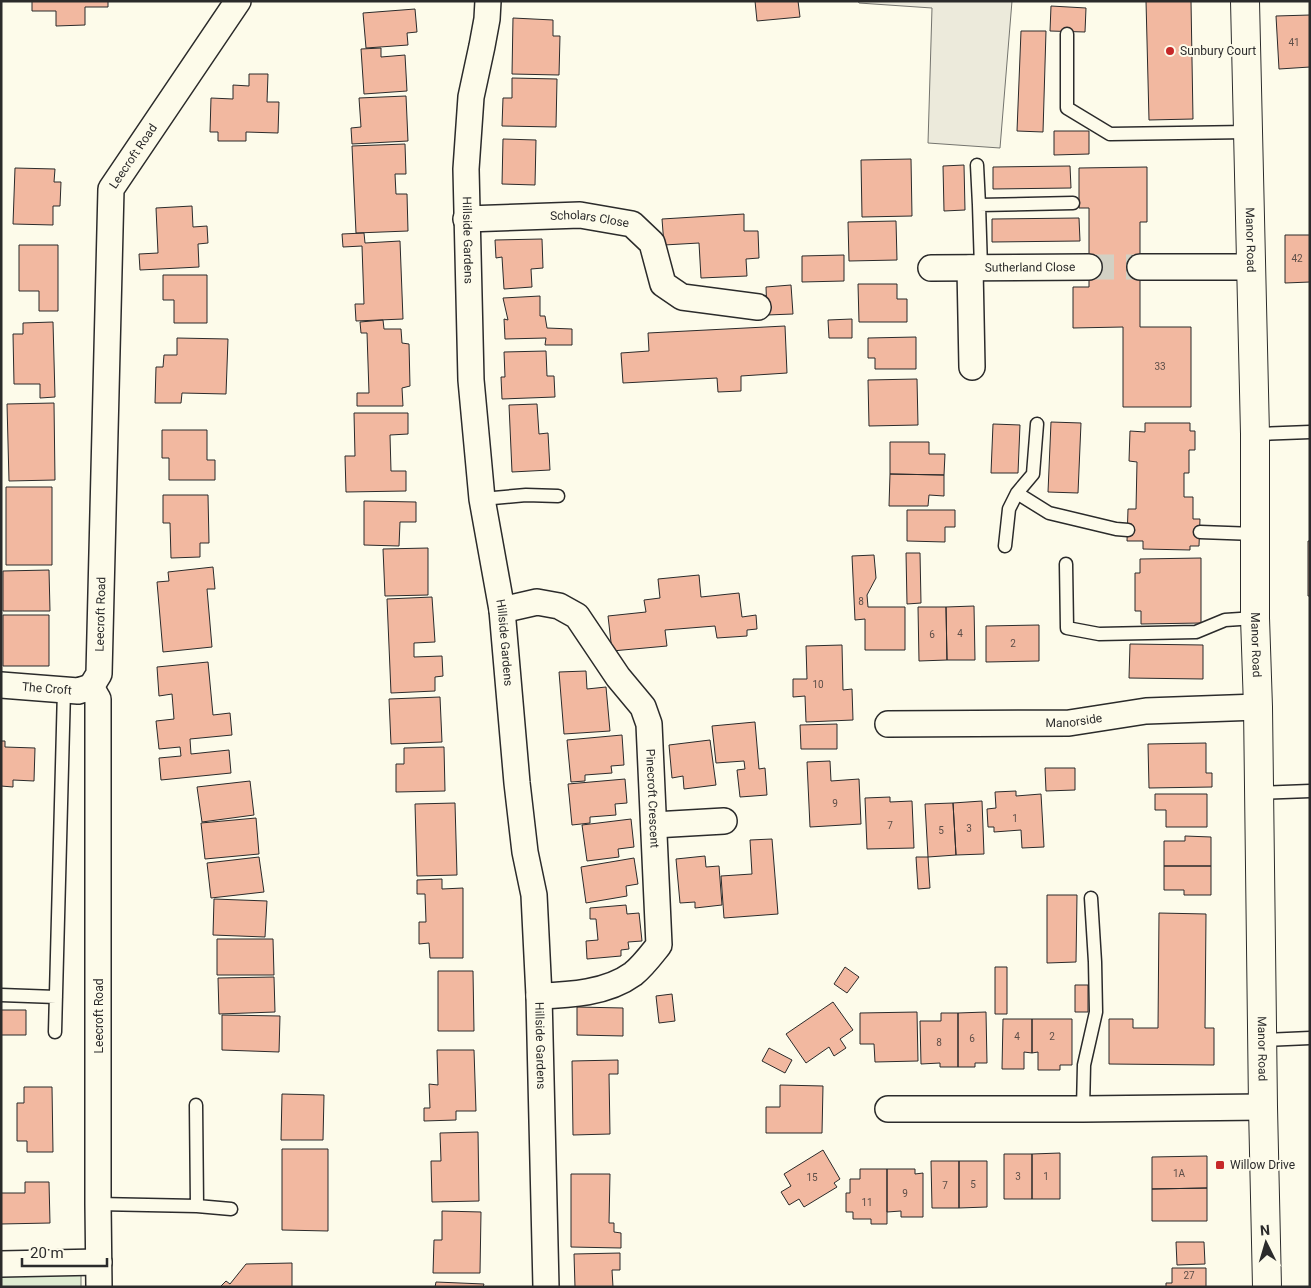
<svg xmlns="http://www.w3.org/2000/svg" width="1311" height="1288" font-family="Roboto,sans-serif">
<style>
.green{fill:#deebd1;stroke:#74746e}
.parking{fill:#eceadb;stroke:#74746e}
.building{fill:#f2b8a0;stroke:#2b2b2b}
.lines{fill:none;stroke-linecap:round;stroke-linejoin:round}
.street-tunnel{stroke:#d3d1c4;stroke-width:25;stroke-dasharray:25 12;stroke-linecap:butt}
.lane-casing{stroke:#2b2b2b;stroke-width:15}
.street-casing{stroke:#2b2b2b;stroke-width:28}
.secondary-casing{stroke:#2b2b2b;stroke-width:30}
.lane{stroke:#fdfbea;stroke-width:12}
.street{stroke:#fdfbea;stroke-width:25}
.secondary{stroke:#fdfbea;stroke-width:28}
.poi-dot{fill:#c62828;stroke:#fdfbea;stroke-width:2}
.labels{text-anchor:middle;stroke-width:4;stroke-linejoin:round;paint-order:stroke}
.number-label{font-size:10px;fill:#5d4e48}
.poi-label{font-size:12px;fill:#2b2b2b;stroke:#fdfbea;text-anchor:start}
.street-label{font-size:12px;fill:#2b2b2b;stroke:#fdfbea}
</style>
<rect width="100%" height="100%" fill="#fdfbea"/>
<path class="green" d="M 81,1272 L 81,1287 L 1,1287 L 1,1277 Z"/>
<path class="parking" d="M 858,1 L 1012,1 L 1000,148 L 928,143 L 932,8 L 859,3 Z"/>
<path class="building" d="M 32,1 L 108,1 L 108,7 L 85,7 L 85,25 L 56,26 L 56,11 L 32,11 Z
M 755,1 L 798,1 L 800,17 L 757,21 Z
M 1146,1 L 1191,1 L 1193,119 L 1149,120 Z
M 1051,6 L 1086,8 L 1085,32 L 1050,31 Z
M 415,9 L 417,32 L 407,33 L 408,45 L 366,48 L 363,13 Z
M 1310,15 L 1310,67 L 1279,69 L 1276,16 Z
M 513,18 L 553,20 L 553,36 L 560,36 L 559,75 L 512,74 Z
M 1021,31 L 1046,31 L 1043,132 L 1017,131 Z
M 381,48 L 381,57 L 405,55 L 407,91 L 364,94 L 361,49 Z
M 249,74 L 268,74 L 267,102 L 279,102 L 278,133 L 246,132 L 246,141 L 218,141 L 218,132 L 210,132 L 211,98 L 233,99 L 233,85 L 249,86 Z
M 512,78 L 557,79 L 556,127 L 502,126 L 503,98 L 512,98 Z
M 406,96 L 408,141 L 352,144 L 351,128 L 361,127 L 359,98 Z
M 1054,131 L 1089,131 L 1089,154 L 1054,155 Z
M 503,139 L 536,140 L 535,185 L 502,184 Z
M 405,144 L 406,174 L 395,174 L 396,194 L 407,194 L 408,231 L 356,233 L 352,146 Z
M 911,159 L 912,216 L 862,217 L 861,160 Z
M 964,165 L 965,210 L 944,211 L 943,166 Z
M 1070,166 L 1071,188 L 993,189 L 993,167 Z
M 1147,167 L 1147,222 L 1140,222 L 1140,327 L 1191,327 L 1191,407 L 1123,407 L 1123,327 L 1073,328 L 1073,287 L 1089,287 L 1089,208 L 1079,208 L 1079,168 Z
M 15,168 L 55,169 L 54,182 L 61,182 L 60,206 L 53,206 L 53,225 L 13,224 Z
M 192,206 L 193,227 L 207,226 L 208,243 L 198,244 L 199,267 L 140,270 L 139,254 L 158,253 L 156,208 Z
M 744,214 L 744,231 L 758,231 L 759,258 L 746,259 L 747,276 L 701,278 L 699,243 L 664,245 L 662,219 Z
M 1079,218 L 1080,241 L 992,242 L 992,219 Z
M 896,221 L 897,260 L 849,261 L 848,222 Z
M 364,233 L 365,243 L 400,241 L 403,319 L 356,321 L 355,304 L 364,304 L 362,246 L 343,247 L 342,234 Z
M 1285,235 L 1310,235 L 1310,282 L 1285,283 Z
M 542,239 L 543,268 L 531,269 L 532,287 L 504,289 L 502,257 L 496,258 L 495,240 Z
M 19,245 L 58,245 L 58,311 L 39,311 L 39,291 L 19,291 Z
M 844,255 L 844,281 L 802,282 L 802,256 Z
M 163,275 L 207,275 L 207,323 L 174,323 L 174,300 L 163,300 Z
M 858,284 L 897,284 L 897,299 L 907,299 L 907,322 L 859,322 Z
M 791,285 L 793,314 L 767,315 L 766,287 Z
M 540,296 L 540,316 L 545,316 L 547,328 L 572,329 L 572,345 L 545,345 L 546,338 L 505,339 L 504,319 L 508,320 L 503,298 Z
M 852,319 L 852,338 L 829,338 L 828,320 Z
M 383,320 L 384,329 L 401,329 L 402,343 L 409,344 L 410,386 L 402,388 L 403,406 L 357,406 L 357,393 L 369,393 L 367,333 L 361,333 L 360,322 Z
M 53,322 L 55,397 L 40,398 L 40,384 L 14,384 L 13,334 L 23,334 L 23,323 Z
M 785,326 L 787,373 L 741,376 L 741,391 L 718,392 L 717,378 L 623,383 L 621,353 L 649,351 L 648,333 Z
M 916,337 L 916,369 L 875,369 L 875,358 L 868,358 L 868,338 Z
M 177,338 L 228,339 L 226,394 L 182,393 L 181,403 L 155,403 L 156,367 L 163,367 L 164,355 L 177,355 Z
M 546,351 L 547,376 L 554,376 L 555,397 L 502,399 L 501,377 L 505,377 L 504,352 Z
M 917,379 L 918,425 L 869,426 L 868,380 Z
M 54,403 L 55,480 L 9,481 L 7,404 Z
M 537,404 L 539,434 L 548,433 L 550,470 L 512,472 L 509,405 Z
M 354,413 L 408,413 L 408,434 L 390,435 L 391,471 L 406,471 L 406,491 L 346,492 L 345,456 L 355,456 Z
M 1051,422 L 1081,423 L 1078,493 L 1048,492 Z
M 1145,423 L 1190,423 L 1190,431 L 1195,431 L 1195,450 L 1189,450 L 1189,473 L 1184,473 L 1184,497 L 1193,497 L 1193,519 L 1200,519 L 1199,546 L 1190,546 L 1190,550 L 1143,549 L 1143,541 L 1127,541 L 1128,509 L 1136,509 L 1137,462 L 1129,461 L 1130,431 L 1145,432 Z
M 993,424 L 1020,425 L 1018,473 L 991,473 Z
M 162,430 L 207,430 L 207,460 L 215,460 L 215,480 L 169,480 L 169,458 L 162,458 Z
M 890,442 L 929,442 L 929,454 L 945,454 L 944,475 L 890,474 Z
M 890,474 L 944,475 L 944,496 L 929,495 L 928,506 L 889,506 Z
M 6,487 L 52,487 L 52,565 L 6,565 Z
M 163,495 L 208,495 L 209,543 L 200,543 L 200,557 L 171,558 L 170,523 L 163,523 Z
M 364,501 L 416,502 L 416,522 L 400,522 L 399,546 L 364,545 Z
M 907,510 L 955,510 L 955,527 L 945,527 L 945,542 L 907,541 Z
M 1308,541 L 1310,541 L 1310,596 L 1308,596 Z
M 428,548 L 428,595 L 385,596 L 383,549 Z
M 906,553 L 920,553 L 921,603 L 907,604 Z
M 874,555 L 876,578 L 867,595 L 868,607 L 905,607 L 905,650 L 865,650 L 865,619 L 855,620 L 852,556 Z
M 1201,558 L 1201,623 L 1141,624 L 1141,611 L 1135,611 L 1135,573 L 1140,573 L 1140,559 Z
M 213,567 L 215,589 L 207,589 L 212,647 L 163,652 L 157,582 L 169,581 L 168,572 Z
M 49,570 L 50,611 L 3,611 L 3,571 Z
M 699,575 L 701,597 L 739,593 L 742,617 L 756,615 L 757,629 L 747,630 L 747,636 L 717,638 L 715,626 L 665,630 L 667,646 L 612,651 L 608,616 L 646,612 L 644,600 L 660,598 L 658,579 Z
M 432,597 L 435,642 L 414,643 L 414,657 L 442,656 L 443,676 L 435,677 L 435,691 L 391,693 L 387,599 Z
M 974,606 L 975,660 L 947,660 L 946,607 Z
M 918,607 L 946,607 L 947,660 L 919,661 Z
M 3,615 L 49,615 L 49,666 L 3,666 Z
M 1039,625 L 1039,661 L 986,662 L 986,626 Z
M 1130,644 L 1203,645 L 1203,679 L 1129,678 Z
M 842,645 L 843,690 L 852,689 L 853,720 L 806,722 L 805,696 L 793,697 L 793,679 L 807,679 L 806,646 Z
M 208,662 L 213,715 L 230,713 L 232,735 L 190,739 L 191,754 L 229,750 L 231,773 L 161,780 L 159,758 L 181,756 L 180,747 L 159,749 L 156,721 L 174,719 L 172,694 L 159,696 L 157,667 Z
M 586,671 L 587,689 L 606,687 L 610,731 L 564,734 L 559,672 Z
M 440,697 L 442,742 L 391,744 L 389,699 Z
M 755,722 L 759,769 L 765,768 L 767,795 L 740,797 L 737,770 L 745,769 L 744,761 L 716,763 L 712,726 Z
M 837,724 L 837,749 L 801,749 L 800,725 Z
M 622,735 L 624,765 L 611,766 L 612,773 L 585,775 L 585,781 L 571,782 L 567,740 Z
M 710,740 L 716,785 L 684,789 L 683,776 L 672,778 L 669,745 Z
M 1,741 L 5,741 L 5,747 L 35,748 L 34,781 L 13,780 L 13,787 L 1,786 Z
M 1206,743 L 1206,773 L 1212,773 L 1212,787 L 1149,788 L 1148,744 Z
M 444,747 L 445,791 L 396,792 L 396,764 L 404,764 L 404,748 Z
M 830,761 L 831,781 L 859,779 L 861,824 L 810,827 L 807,762 Z
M 1045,768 L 1075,768 L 1075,790 L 1046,791 Z
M 625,779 L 627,803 L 615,804 L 616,815 L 590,817 L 590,823 L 572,825 L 568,784 Z
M 250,781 L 254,815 L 202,822 L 197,787 Z
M 1016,791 L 1016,796 L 1041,794 L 1044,847 L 1022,848 L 1021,830 L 994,832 L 994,827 L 988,827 L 987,809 L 996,808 L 995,792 Z
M 1155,794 L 1207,794 L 1207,827 L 1166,827 L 1166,810 L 1155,810 Z
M 890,797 L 890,802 L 912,801 L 914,848 L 867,849 L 865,798 Z
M 982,801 L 984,854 L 956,855 L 953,803 Z
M 455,803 L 457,875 L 417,876 L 415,804 Z
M 953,803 L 956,855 L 928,857 L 925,804 Z
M 256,818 L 259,854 L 205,859 L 201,823 Z
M 631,819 L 634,847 L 618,849 L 619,857 L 587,861 L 582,825 Z
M 1185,836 L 1211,837 L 1211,866 L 1164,866 L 1164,841 L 1185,841 Z
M 772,839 L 778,914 L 724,918 L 721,876 L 752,874 L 750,840 Z
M 705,856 L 706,867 L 719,866 L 722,905 L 695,908 L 695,902 L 680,903 L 676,859 Z
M 259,857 L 264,892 L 211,898 L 207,863 Z
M 916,857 L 928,857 L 930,888 L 918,889 Z
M 634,858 L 638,884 L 626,886 L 627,896 L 586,903 L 581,867 Z
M 1164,866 L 1211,866 L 1211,895 L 1184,895 L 1184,890 L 1164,890 Z
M 442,879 L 442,889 L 463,888 L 463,958 L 430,958 L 429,943 L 419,944 L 419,922 L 426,922 L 425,894 L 417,894 L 417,880 Z
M 1047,895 L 1077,895 L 1076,962 L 1047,963 Z
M 214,899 L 267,901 L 265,937 L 213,935 Z
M 626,905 L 627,914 L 639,913 L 642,941 L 628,942 L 629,949 L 621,950 L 621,956 L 587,959 L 586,941 L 598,940 L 596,919 L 590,919 L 590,908 Z
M 1159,913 L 1206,914 L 1205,1028 L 1214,1028 L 1214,1065 L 1109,1064 L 1109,1019 L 1133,1019 L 1133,1028 L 1158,1028 Z
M 217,939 L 273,939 L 274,975 L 217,975 Z
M 845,967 L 859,977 L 847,993 L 834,984 Z
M 995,967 L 1007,967 L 1007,1014 L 995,1014 Z
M 438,971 L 473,971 L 474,1031 L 438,1031 Z
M 274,977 L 275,1012 L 219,1014 L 218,978 Z
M 1075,985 L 1088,985 L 1088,1012 L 1075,1012 Z
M 672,994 L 675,1021 L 659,1023 L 656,996 Z
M 833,1002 L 853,1030 L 840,1039 L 846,1048 L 834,1056 L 829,1047 L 806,1063 L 786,1034 Z
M 577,1007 L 623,1008 L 623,1036 L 577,1035 Z
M 1,1010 L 26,1010 L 26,1035 L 1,1035 Z
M 917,1012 L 918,1061 L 875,1062 L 874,1044 L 860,1044 L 860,1013 Z
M 986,1012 L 987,1063 L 975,1063 L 975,1067 L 958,1067 L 958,1013 Z
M 941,1013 L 958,1013 L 958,1067 L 940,1067 L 940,1063 L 921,1064 L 920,1021 L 941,1021 Z
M 222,1015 L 280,1016 L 279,1052 L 222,1050 Z
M 1003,1019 L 1032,1019 L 1032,1053 L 1024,1052 L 1024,1069 L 1002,1069 Z
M 1032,1019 L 1072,1019 L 1072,1065 L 1060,1065 L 1060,1070 L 1038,1070 L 1038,1052 L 1032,1053 Z
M 769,1048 L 792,1060 L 785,1073 L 762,1061 Z
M 437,1050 L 474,1050 L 476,1111 L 456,1111 L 456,1120 L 424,1121 L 424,1108 L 430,1108 L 429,1084 L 438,1085 Z
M 618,1060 L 618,1074 L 609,1074 L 610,1134 L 573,1135 L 572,1061 Z
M 780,1085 L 823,1086 L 822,1133 L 766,1133 L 766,1107 L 780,1107 Z
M 24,1087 L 52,1087 L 53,1152 L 27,1152 L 27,1141 L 17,1141 L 17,1103 L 24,1103 Z
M 282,1094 L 324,1095 L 323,1140 L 281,1140 Z
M 478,1132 L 479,1201 L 432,1202 L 431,1161 L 441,1161 L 440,1133 Z
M 282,1149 L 328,1149 L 328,1231 L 282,1230 Z
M 823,1150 L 840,1179 L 834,1183 L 837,1187 L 804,1207 L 799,1199 L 789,1205 L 781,1192 L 791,1186 L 784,1174 Z
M 1060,1153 L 1060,1199 L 1032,1199 L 1032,1154 Z
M 1004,1154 L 1032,1154 L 1032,1199 L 1004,1199 Z
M 1207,1156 L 1207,1188 L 1152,1189 L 1152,1157 Z
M 931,1161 L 959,1161 L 959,1208 L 932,1208 Z
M 959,1161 L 987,1161 L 987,1207 L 959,1208 Z
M 860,1169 L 887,1169 L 887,1224 L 871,1224 L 871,1219 L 853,1219 L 853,1212 L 846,1212 L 846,1193 L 850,1193 L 850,1179 L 860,1179 Z
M 887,1169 L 915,1169 L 915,1174 L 923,1173 L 923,1217 L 901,1217 L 901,1211 L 887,1212 Z
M 571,1174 L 610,1174 L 609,1223 L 614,1223 L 614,1232 L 621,1233 L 621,1248 L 571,1247 Z
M 25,1182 L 49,1182 L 50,1223 L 1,1224 L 1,1193 L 25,1193 Z
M 1207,1188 L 1207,1221 L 1152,1221 L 1152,1189 Z
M 442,1211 L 481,1212 L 480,1273 L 433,1273 L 434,1240 L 442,1240 Z
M 1176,1242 L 1204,1242 L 1205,1264 L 1177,1265 Z
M 620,1253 L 620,1270 L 612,1270 L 613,1287 L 575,1287 L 574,1254 Z
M 292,1263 L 292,1287 L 220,1287 L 226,1281 L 230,1284 L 246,1264 Z
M 1172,1268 L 1206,1268 L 1206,1287 L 1166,1287 L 1166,1283 L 1172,1283 Z
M 436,1282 L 484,1284 L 483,1287 L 435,1287 Z"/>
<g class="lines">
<path class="street-tunnel" d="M 1089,267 L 1140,267"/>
<defs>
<path id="lane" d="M 1067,34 L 1067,108 L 1110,134 L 1248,132
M 977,165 L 979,205
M 981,268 L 979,205 L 1073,203
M 1255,434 L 1310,432
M 1017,493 L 1049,513 L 1116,529 L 1128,530
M 482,499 L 526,495 L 558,496
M 1200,532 L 1255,534
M 1005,546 L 1009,509 L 1017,493 L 1033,474 L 1037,424
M 1066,564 L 1067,628 L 1099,634 L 1196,632 L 1225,620 L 1255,618
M 1259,793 L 1310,791
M 1,995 L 56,997
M 55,1032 L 64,690
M 1262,1040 L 1310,1038
M 1083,1109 L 1084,1065 L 1096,1012 L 1095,962 L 1091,898
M 98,1204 L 197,1206 L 196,1105
M 197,1206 L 231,1209"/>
<g id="street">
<path id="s1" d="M 488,1 L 487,19 L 482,46 L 471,97 L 466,169 L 471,380 L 482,499 L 502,610 L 517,783 L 525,852 L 534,895 L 539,996 L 546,1287"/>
<path id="s2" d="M 466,219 L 580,215 L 632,224 L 652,243 L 663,284 L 682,297 L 758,307"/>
<path d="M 1140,267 L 1251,267"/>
<path id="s3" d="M 931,268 L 1089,267"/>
<path d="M 970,268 L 972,367"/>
<path id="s4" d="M 502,610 L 537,602 L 559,606 L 577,616 L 618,677 L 643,707 L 649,724 L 659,945 C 651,955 643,966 633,974 C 607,993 570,995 539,996"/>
<path id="s5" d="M 1,685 L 78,691 L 91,687"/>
<path id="s6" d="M 91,687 L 99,674 L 111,189 L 238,1"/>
<path d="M 91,687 L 98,699 L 98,1204 L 99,1287"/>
<path id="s7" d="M 888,724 L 1069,723 L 1146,711 L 1258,707"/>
<path d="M 654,825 L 724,821"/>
<path d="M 888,1109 L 1083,1109 L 1263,1107"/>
<path d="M 1,1264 L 99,1262"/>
</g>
<g id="secondary">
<path id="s8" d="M 1245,1 L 1255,434 L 1255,618 L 1258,707 L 1263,1107 L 1267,1287"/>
</g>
</defs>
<use href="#lane" class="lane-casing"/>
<use href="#street" class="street-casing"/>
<use href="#secondary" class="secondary-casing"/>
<use href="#lane" class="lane"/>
<use href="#street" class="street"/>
<use href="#secondary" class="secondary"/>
</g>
<g class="poi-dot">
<circle cx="1170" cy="51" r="5"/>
<rect x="1215" y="1160" width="10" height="10" rx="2.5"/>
</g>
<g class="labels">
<g class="number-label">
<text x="1294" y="46">41</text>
<text x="1297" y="262">42</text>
<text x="1160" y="370">33</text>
<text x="861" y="605">8</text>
<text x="960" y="637">4</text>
<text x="932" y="638">6</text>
<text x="1013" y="647">2</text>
<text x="818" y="688">10</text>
<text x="835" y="807">9</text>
<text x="1015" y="822">1</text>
<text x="890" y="829">7</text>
<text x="969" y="832">3</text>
<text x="941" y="834">5</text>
<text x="1017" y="1040">4</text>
<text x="1052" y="1040">2</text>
<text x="972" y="1042">6</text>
<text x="939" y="1046">8</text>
<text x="1179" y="1177">1A</text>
<text x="1018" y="1180">3</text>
<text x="1046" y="1180">1</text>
<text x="812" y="1181">15</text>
<text x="973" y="1188">5</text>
<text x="945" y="1189">7</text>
<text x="905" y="1197">9</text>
<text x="867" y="1206">11</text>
<text x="1189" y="1279">27</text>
</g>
<g class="poi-label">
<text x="1180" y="55">Sunbury Court</text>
<text x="1230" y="1169">Willow Drive</text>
</g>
<g class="street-label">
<text dy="4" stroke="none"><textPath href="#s6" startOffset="540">Leecroft Road</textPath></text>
<text dy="4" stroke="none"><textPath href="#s2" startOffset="124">Scholars Close</textPath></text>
<text dy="4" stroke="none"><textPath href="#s8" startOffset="239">Manor Road</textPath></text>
<text dy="4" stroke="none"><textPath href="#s1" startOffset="241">Hillside Gardens</textPath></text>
<text dy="4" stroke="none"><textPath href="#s3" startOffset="99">Sutherland Close</textPath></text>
<text dy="4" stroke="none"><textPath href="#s6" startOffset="75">Leecroft Road</textPath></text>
<text dy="4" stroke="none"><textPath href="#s1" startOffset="646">Hillside Gardens</textPath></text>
<text dy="4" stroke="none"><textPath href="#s8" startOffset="644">Manor Road</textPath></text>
<text dy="4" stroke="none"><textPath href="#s5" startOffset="46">The Croft</textPath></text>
<text dy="4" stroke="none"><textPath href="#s7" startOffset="186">Manorside</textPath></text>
<text dy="4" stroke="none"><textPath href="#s4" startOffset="284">Pinecroft Crescent</textPath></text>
<text transform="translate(99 1016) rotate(-90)" y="4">Leecroft Road</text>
<text dy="4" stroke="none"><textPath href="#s1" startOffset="1051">Hillside Gardens</textPath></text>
<text dy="4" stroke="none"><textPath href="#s8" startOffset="1048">Manor Road</textPath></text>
</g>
</g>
<rect width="1311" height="1288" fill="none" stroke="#2b2b2b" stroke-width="5"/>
<g transform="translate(1266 1243) rotate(355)" stroke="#fdfbea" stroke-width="4" paint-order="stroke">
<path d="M0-4L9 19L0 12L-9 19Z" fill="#2b2b2b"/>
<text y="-8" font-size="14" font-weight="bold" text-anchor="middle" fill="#2b2b2b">N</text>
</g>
<path d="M22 1258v8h85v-8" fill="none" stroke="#2b2b2b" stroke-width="2.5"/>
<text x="30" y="1258" font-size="15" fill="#2b2b2b" stroke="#fdfbea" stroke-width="4" paint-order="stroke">20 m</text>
</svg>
